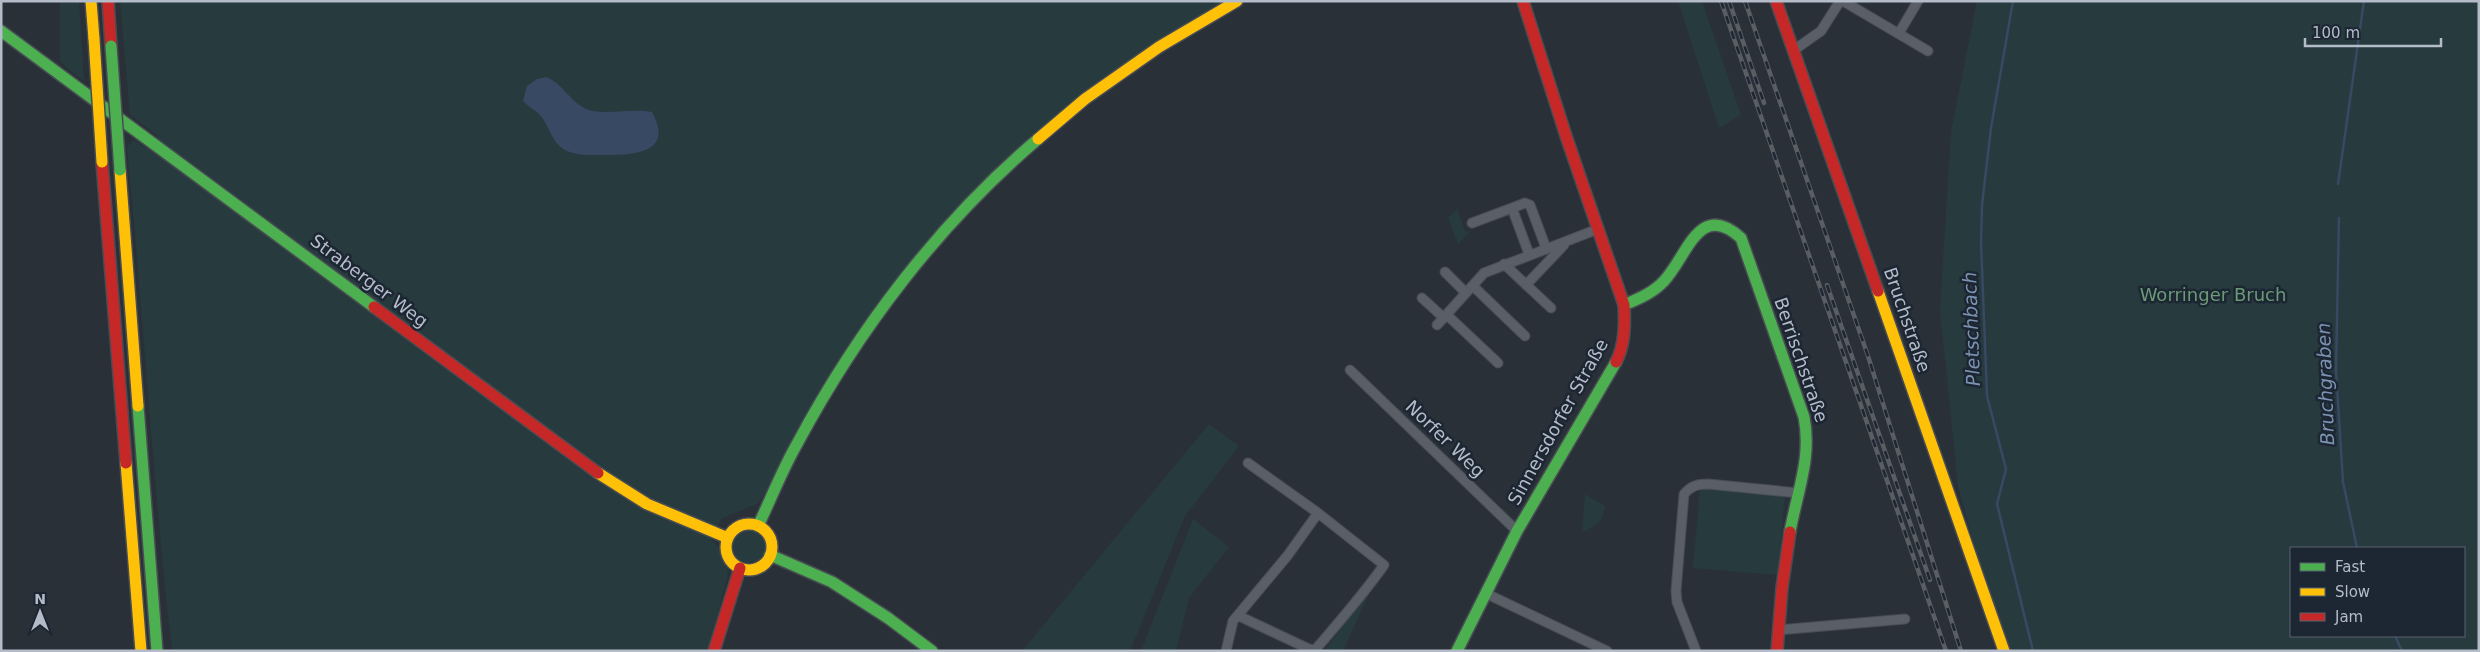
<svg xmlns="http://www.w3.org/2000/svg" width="2480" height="652" font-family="'DejaVu Sans',sans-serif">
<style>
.green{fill:#273a3e;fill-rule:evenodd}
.water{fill:#384963}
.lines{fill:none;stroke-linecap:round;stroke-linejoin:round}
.stream{stroke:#384963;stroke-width:2.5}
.street-casing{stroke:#484c53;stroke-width:11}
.fast-casing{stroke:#484c53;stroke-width:14}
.slow-casing{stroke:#484c53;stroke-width:14}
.jam-casing{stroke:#484c53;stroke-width:14}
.street{stroke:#5a5e66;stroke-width:9}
.fast{stroke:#4caf50;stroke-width:11}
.slow{stroke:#ffc107;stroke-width:11}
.jam{stroke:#c62828;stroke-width:11}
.rail-casing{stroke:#595d64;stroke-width:4.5}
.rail{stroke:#1d2633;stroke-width:2.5;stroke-dasharray:8;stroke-linecap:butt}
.fast-bridge-casing{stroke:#474c53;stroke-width:14;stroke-linecap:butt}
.slow-bridge-casing{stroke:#474c53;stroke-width:14;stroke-linecap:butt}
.fast-bridge{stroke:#4caf50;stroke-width:11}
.slow-bridge{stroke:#ffc107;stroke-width:11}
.labels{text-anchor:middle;stroke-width:5;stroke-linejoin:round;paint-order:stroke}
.street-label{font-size:18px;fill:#b4bcc9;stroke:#1d2633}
.park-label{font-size:18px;fill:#6b9a76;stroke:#1d2633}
.water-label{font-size:19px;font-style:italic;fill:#7c92b1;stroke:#1d2633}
</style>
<rect width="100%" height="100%" fill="#2a3038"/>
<path class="green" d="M 60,1 L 79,1 L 84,81 L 65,67 L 60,60 Z
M 120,1 L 1228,1 L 1176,30 L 1111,72 L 1036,132 L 937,229 L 887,292 L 819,392 L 765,494 L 757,504 L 722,518 L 710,538 C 721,548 727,560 728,576 L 708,651 L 172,651 C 153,483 143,315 127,147 L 134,140 L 152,152 L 158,136 L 130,115 Z
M 1678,1 L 1702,1 L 1741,115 L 1719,128 Z
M 1977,1 L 2479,1 L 2479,651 L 2008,651 L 1976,552 L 1958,487 L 1940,310 L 1951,132 ZM 2291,548 L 2464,548 L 2464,636 L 2291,636 Z
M 1457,209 L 1465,231 L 1470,232 L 1458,244 L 1448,218 Z
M 1209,424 L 1239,446 L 1185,516 L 1130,651 L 1022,651 Z
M 1700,488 L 1785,495 L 1778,575 L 1693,568 Z
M 1585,494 L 1605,506 C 1604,522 1595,525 1582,533 Z
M 1193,519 L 1229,547 L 1189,598 L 1176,651 L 1141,651 Z
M733 547a16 16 0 1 1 32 0a16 16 0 1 1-32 0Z
M 1371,589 L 1343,651 L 1324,651 Z"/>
<path class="water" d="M 546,77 C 563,83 571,104 589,110 C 607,115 631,108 652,112 C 675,154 633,155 603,155 C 591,155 577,156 565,150 C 551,143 549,123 538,113 C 533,109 528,106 523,101 L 527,86 L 537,79 Z"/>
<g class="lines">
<path class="stream" d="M 2013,1 L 1991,128 L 1982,205 L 1981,242 L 1987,396 L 2006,469 L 1997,504 L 2033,651
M 2338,184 L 2364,1
M 2339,218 L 2336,370 L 2343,482 L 2357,548
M 2395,636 L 2402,651"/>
<defs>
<path id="street" d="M 1843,1 L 1928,51
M 1899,33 L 1918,1
M 1794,50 L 1821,31 L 1840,1
M 1472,223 L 1512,208
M 1529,254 L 1512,208 L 1525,203 L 1530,205 L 1546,248
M 1504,264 L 1551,308
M 1445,272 L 1466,293
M 1526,285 L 1564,245 L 1564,242
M 1473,286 L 1525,336
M 1422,298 L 1444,318
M 1447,315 L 1498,363
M 1437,325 L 1484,273 L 1598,229
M 1350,370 L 1517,531
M 1248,463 L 1318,513
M 1485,593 L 1607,651
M 1778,630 L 1905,619
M 1226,651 L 1233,621 L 1288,555 L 1318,513 L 1384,565 C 1363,595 1339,622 1315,650 L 1309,649 L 1239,616
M 1696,651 L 1677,602 L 1676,591 L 1684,494 C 1691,486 1697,484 1708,484 L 1799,493"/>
<path id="fast" d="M 1,31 L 374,307
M 1624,305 C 1638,299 1653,293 1664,281 C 1688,255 1699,200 1741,238 L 1804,417 C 1812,458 1797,492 1790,532
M 138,406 L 157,651
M 758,526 C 771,499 782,470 797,444 C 858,330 939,223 1038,139
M 770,555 L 832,582 L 888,618 L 932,651
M 1457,651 L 1517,531 L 1616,362"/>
<path id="slow" d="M 91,1 L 94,39
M 1038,139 L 1085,99 L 1159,47 L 1237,1
M 120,170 L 138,406
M 1878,291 L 2004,651
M 126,463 L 141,651
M 598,473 L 647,504 L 728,538
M726 547a23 23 0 1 1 46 0a23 23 0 1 1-46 0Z"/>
<path id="jam" d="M 108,1 L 111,46
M 1523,1 L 1566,136 L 1624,305 C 1625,324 1625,345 1616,362
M 1776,1 L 1878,291
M 102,162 L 126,463
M 374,307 L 598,473
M 714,651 L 740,568
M 1777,651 L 1782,588 L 1790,532"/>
</defs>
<use href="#street" class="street-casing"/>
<use href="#fast" class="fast-casing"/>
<use href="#slow" class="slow-casing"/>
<use href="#jam" class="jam-casing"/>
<use href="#street" class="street"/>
<use href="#fast" class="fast"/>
<use href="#slow" class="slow"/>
<use href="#jam" class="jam"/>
<defs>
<path id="rail" d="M 1721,1 L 1946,651
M 1729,1 L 1764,103
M 1745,1 L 1868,356 L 1961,651
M 1827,285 L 1930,580"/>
</defs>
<use href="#rail" class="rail-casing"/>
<use href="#rail" class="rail"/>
<defs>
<path id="fast-bridge" d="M 111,46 L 120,170"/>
<path id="slow-bridge" d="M 94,39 L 102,162"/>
</defs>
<use href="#fast-bridge" class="fast-bridge-casing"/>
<use href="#slow-bridge" class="slow-bridge-casing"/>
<use href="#fast-bridge" class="fast-bridge"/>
<use href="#slow-bridge" class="slow-bridge"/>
</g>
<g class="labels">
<g class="street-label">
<text transform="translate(369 281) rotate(37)" y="6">Straberger Weg</text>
<text transform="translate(1907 320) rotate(71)" y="6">Bruchstraße</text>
<text transform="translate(1801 360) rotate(71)" y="6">Berrischstraße</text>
<text transform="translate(1558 422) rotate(-61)" y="6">Sinnersdorfer Straße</text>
<text transform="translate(1445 439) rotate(44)" y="6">Norfer Weg</text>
</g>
<g class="park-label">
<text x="2213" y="301">Worringer Bruch</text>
</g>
<g class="water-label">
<text transform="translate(1971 329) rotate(-92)" y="7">Pletschbach</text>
<text transform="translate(2325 384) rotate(-92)" y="7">Bruchgraben</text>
</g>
</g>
<rect width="2480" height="652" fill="none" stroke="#b4bcc9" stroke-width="5"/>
<rect x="2290" y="547" width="175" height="90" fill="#1d2633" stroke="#59626f"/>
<rect x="2300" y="563" width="25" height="8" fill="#4caf50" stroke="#59626f"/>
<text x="2335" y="572" font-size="15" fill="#b4bcc9">Fast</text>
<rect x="2300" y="588" width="25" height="8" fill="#ffc107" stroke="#59626f"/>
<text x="2335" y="597" font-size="15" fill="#b4bcc9">Slow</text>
<rect x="2300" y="613" width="25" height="8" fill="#c62828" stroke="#59626f"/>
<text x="2335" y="622" font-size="15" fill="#b4bcc9">Jam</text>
<g transform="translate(40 612)" stroke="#1d2633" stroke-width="4" paint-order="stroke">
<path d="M0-4L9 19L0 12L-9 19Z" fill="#b4bcc9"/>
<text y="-8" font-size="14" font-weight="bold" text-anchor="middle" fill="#b4bcc9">N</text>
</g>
<path d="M2305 38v8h136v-8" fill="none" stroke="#b4bcc9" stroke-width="2.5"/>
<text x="2312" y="38" font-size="15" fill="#b4bcc9" stroke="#1d2633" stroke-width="4" paint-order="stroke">100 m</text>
</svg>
